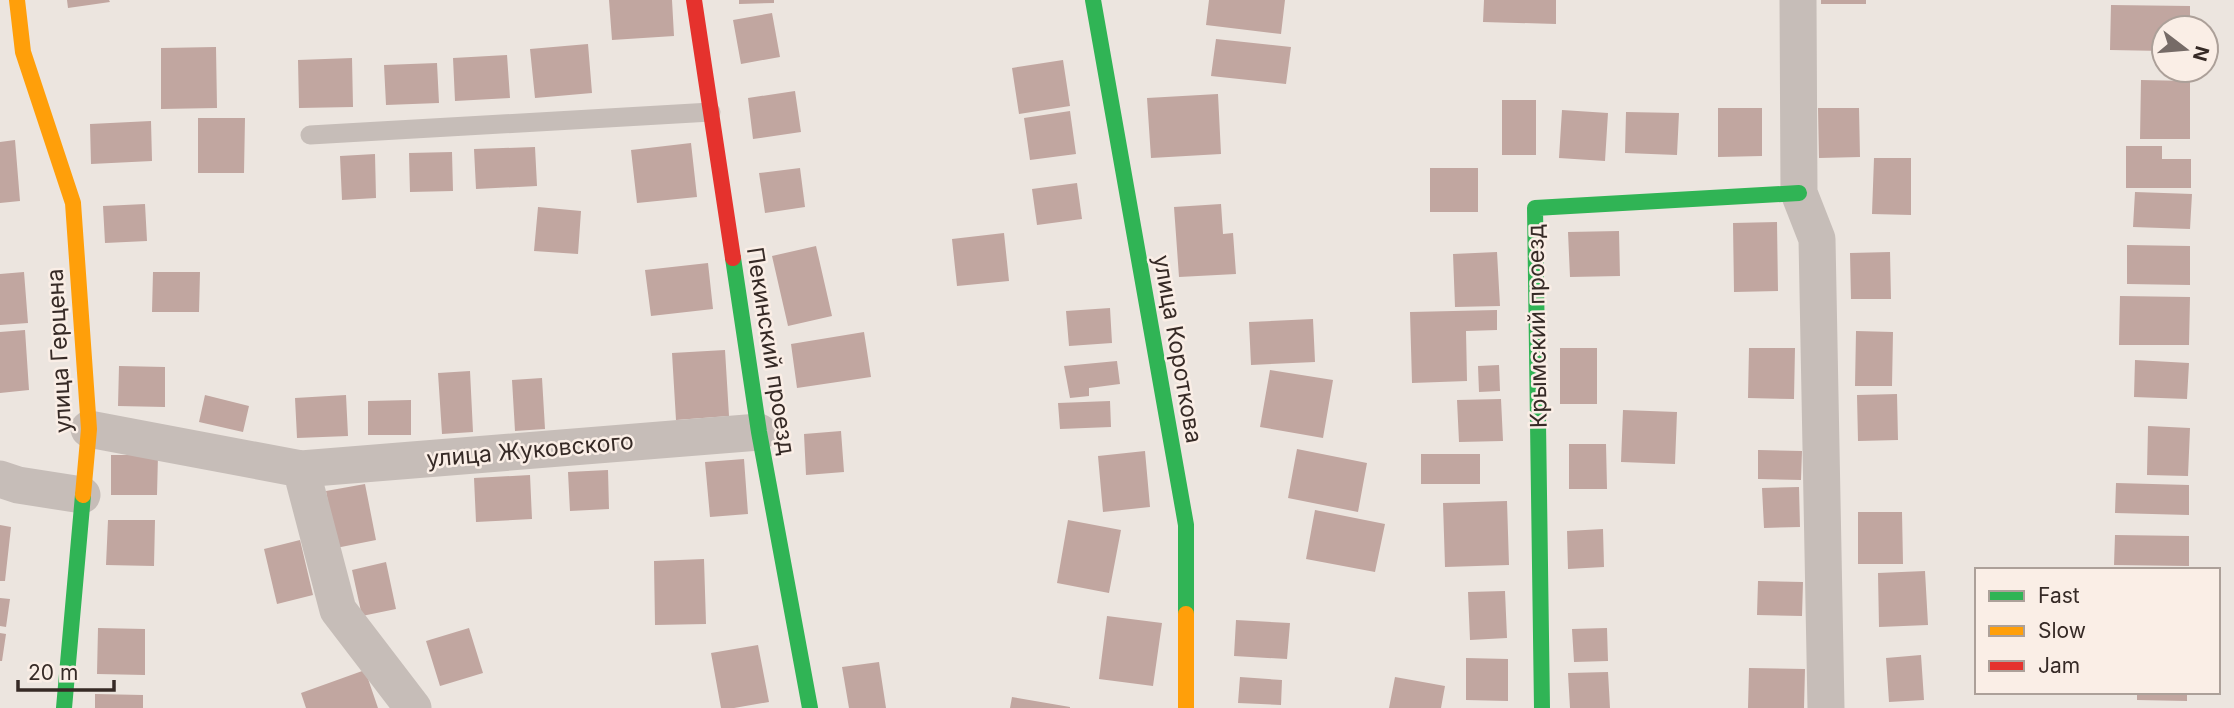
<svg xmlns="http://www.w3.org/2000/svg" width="2234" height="708" font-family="Inter,sans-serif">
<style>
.building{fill:#c1a6a0}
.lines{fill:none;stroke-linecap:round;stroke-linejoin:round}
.lane{stroke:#c6bdb8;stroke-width:19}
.street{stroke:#c6bdb8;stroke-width:37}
.fast{stroke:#30b455;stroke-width:16}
.slow{stroke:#ff9f0a;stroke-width:16}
.jam{stroke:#e5322d;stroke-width:16}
.labels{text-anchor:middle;stroke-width:5;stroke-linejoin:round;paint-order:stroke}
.street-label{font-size:23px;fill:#362a26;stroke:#faeee6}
</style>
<rect width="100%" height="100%" fill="#ece5df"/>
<path class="building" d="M 67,0 L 109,0 L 110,2 L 68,8 Z
M 609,0 L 672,0 L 674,36 L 612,40 Z
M 739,0 L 774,0 L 774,3 L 739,4 Z
M 1209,0 L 1285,0 L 1281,34 L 1206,25 Z
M 1484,0 L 1556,0 L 1556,24 L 1483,22 Z
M 1821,0 L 1866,0 L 1866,4 L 1821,4 Z
M 2111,5 L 2190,6 L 2190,28 L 2164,28 L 2164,51 L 2110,50 Z
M 772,13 L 780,57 L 741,64 L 733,20 Z
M 1216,39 L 1291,47 L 1286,84 L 1211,76 Z
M 588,44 L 592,93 L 535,98 L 530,49 Z
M 216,47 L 217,108 L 161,109 L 161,48 Z
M 507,55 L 510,98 L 455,101 L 453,58 Z
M 352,58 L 353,107 L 299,108 L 298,60 Z
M 1063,60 L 1070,106 L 1019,114 L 1012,68 Z
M 437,63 L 439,103 L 386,105 L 384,65 Z
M 2141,80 L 2190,81 L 2190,139 L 2140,139 Z
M 795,91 L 801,132 L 753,139 L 748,98 Z
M 1218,94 L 1221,154 L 1151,158 L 1147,98 Z
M 1502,100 L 1536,100 L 1536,155 L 1502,155 Z
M 1718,108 L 1762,108 L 1762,156 L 1718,157 Z
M 1818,108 L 1859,108 L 1860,157 L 1819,158 Z
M 1562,110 L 1608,113 L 1605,161 L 1559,158 Z
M 1070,111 L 1076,154 L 1030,160 L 1024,118 Z
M 1626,112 L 1679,113 L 1677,155 L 1625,153 Z
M 198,118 L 245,118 L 244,173 L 198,173 Z
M 151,121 L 152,161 L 91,164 L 90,124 Z
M 15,140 L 20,201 L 0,203 L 0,142 Z
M 691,143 L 697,197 L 637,203 L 631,150 Z
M 2126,146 L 2162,146 L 2162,159 L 2191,159 L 2191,188 L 2126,188 Z
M 535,147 L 537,186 L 476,189 L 474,149 Z
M 452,152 L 453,191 L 410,192 L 409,153 Z
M 375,154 L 376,198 L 342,200 L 340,156 Z
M 1874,158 L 1911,158 L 1911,215 L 1872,214 Z
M 800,168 L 805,207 L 765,213 L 759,173 Z
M 1430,168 L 1478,168 L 1478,212 L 1430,212 Z
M 1077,183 L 1082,219 L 1037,225 L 1032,189 Z
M 2135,192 L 2192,194 L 2190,229 L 2133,227 Z
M 145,204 L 147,241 L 105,243 L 103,206 Z
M 1221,204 L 1223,234 L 1233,233 L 1236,274 L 1179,277 L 1174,207 Z
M 538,207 L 581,211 L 578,254 L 534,251 Z
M 1777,222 L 1778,291 L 1734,292 L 1733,223 Z
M 1619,231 L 1620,276 L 1570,277 L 1568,232 Z
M 1004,233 L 1009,281 L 957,286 L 952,239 Z
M 2127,245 L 2190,246 L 2190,285 L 2127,284 Z
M 816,246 L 832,316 L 788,326 L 772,256 Z
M 1497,252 L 1500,306 L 1455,307 L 1453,254 Z
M 1890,252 L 1891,299 L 1851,299 L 1850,253 Z
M 708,263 L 713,309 L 651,316 L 645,270 Z
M 24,272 L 28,323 L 0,325 L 0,274 Z
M 153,272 L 200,272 L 199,312 L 152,312 Z
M 2120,296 L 2190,297 L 2189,345 L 2119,345 Z
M 1110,308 L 1112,343 L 1069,346 L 1066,311 Z
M 1497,310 L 1497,330 L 1466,331 L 1467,381 L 1412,383 L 1410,312 Z
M 1313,319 L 1315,362 L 1251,365 L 1249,322 Z
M 25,330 L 29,390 L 0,393 L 0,332 Z
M 1856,331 L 1893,332 L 1892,386 L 1855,386 Z
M 864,332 L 871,377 L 797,388 L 791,344 Z
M 1560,348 L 1597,348 L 1597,404 L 1560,404 Z
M 1749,348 L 1795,348 L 1794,399 L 1748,398 Z
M 725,350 L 729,416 L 676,420 L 672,353 Z
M 2135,360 L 2189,363 L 2187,399 L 2134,397 Z
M 1117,361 L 1120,384 L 1089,388 L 1089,396 L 1070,398 L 1064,366 Z
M 1499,365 L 1500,391 L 1479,392 L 1478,366 Z
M 119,366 L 165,367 L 165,407 L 118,406 Z
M 1270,370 L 1333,380 L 1323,438 L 1260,427 Z
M 470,371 L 473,432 L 442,434 L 438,373 Z
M 542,378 L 545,429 L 515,431 L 512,380 Z
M 1897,394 L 1898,440 L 1858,441 L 1857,395 Z
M 205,395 L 249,406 L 243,432 L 199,422 Z
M 346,395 L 348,436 L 297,438 L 295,398 Z
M 1501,399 L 1503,441 L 1459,442 L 1457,400 Z
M 411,400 L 411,435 L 368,435 L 368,401 Z
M 1110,401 L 1111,427 L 1060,429 L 1058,403 Z
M 1623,410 L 1677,412 L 1675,464 L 1621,462 Z
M 2148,426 L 2190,428 L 2188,476 L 2147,475 Z
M 841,431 L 844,472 L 806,475 L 804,434 Z
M 1569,444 L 1606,444 L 1607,489 L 1569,489 Z
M 1297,449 L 1367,463 L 1358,512 L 1288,498 Z
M 1758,450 L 1802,451 L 1801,480 L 1758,479 Z
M 1145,451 L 1150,507 L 1103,512 L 1098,456 Z
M 1421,454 L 1480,454 L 1480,484 L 1421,484 Z
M 111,455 L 158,455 L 157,495 L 111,495 Z
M 744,459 L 748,514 L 710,517 L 705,462 Z
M 608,470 L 609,509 L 570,511 L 568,472 Z
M 530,475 L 532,519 L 476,522 L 474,478 Z
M 2116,483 L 2189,485 L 2189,515 L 2115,513 Z
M 365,484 L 376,540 L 336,548 L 326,491 Z
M 1799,487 L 1800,527 L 1764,528 L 1762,488 Z
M 1507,501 L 1509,565 L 1445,567 L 1443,503 Z
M 1315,510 L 1385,524 L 1375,572 L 1306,559 Z
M 1858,512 L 1902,512 L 1903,564 L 1858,564 Z
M 108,520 L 155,520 L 154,566 L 106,565 Z
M 1068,520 L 1121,530 L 1109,593 L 1057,583 Z
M 0,525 L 11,527 L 5,581 L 0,581 Z
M 1603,529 L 1604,567 L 1568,569 L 1567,531 Z
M 2115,535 L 2189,536 L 2189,566 L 2114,565 Z
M 300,540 L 313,595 L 277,604 L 264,549 Z
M 704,559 L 706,624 L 655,625 L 654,561 Z
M 386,562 L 396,609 L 362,616 L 352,570 Z
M 1925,571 L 1928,625 L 1879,627 L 1878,573 Z
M 1758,581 L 1803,582 L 1802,616 L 1757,615 Z
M 1505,591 L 1507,638 L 1470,640 L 1468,592 Z
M 0,598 L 10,599 L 6,627 L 0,626 Z
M 1107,616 L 1162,623 L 1153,686 L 1099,679 Z
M 1236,620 L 1290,623 L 1287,659 L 1234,656 Z
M 98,628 L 145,629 L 145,675 L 97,674 Z
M 469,628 L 483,673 L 440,686 L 426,641 Z
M 1607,628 L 1608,661 L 1574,662 L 1572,629 Z
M 0,633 L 6,634 L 2,661 L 0,661 Z
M 758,645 L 769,702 L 734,708 L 721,708 L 711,653 Z
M 1921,655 L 1924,700 L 1889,702 L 1886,658 Z
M 1466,658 L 1508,659 L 1508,701 L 1466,700 Z
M 879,662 L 886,708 L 849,708 L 842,667 Z
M 1749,668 L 1805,669 L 1804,708 L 1748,708 Z
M 365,670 L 378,708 L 306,708 L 301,693 Z
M 1608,672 L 1610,708 L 1570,708 L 1568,673 Z
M 1240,677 L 1282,680 L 1281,705 L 1238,703 Z
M 1395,677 L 1445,686 L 1441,708 L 1389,708 Z
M 2137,692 L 2187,692 L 2187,701 L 2137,700 Z
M 95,694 L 143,695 L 143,708 L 95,708 Z
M 1012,697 L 1070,707 L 1070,708 L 1010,708 Z"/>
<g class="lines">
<path class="lane" d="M 310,135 L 711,112"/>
<path class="street" d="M 1798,0 L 1799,193 L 1817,239 L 1826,708
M 89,429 L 301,469 L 759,432
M 301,469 L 338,610 L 413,708
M 0,479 L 18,485 L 82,495"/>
<path class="fast" d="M 1093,0 L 1186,525 L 1186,614
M 733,258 L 759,432 L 810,708
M 64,708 L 83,495
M 1542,708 L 1535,208 L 1799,193"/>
<path class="slow" d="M 17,0 L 23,52 L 73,203 L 89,429 L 83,495
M 1186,614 L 1186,708"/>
<path class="jam" d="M 694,0 L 733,258"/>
</g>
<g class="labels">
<g class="street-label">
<text transform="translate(1537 326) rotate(-91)" y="8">Крымский проезд</text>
<text transform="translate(1178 349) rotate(80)" y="8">улица Короткова</text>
<text transform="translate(59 351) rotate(-93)" y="8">улица Герцена</text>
<text transform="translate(771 351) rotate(81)" y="8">Пекинский проезд</text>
<text transform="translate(530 450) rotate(-5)" y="8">улица Жуковского</text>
</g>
</g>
<rect x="1975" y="568" width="245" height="126" fill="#faeee6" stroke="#aca099" stroke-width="2"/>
<rect x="1989" y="591" width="35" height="10" fill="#30b455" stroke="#aca099" stroke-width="2"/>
<text x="2038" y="603" font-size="21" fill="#362a26">Fast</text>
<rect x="1989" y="626" width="35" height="10" fill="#ff9f0a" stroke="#aca099" stroke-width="2"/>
<text x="2038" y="638" font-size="21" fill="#362a26">Slow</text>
<rect x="1989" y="661" width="35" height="10" fill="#e5322d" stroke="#aca099" stroke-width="2"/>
<text x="2038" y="673" font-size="21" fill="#362a26">Jam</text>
<g transform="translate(2185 49) rotate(106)"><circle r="33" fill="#faeee6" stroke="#aca099" stroke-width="2"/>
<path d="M0-5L12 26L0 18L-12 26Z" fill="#766b67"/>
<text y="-10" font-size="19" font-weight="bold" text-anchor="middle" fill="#362a26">N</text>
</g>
<path d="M18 680v10h96v-10" fill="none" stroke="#362a26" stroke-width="3.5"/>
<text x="28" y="680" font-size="21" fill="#362a26" stroke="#faeee6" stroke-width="5" paint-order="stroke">20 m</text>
</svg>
